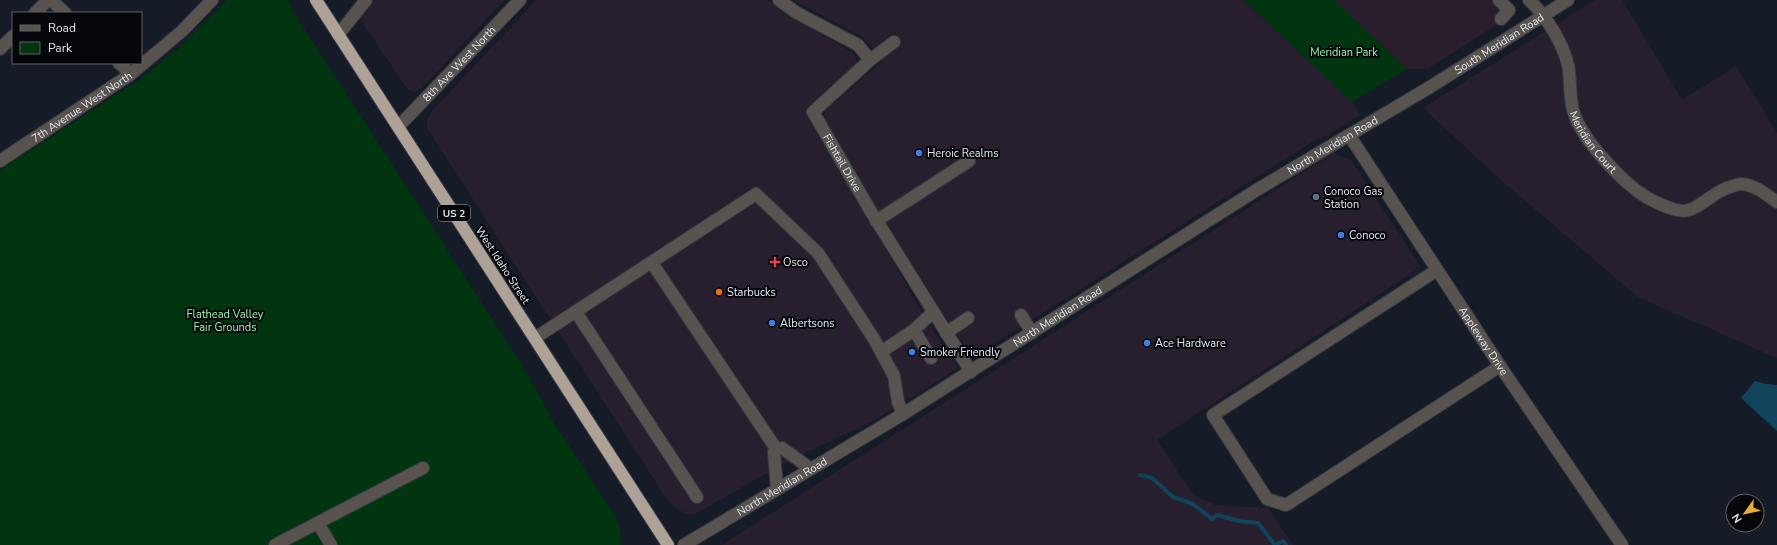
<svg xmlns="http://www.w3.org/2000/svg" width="1777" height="545" font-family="'Nunito Sans',sans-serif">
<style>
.commercial{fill:#281f2e}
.industrial{fill:#2a1e2c}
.green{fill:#00350f}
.water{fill:#10445c}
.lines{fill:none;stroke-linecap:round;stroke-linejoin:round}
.stream{stroke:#10445c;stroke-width:4}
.minor-casing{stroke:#333943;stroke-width:14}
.highway-casing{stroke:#333943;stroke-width:14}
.minor{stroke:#59534f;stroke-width:12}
.highway{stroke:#aea195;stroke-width:12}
.shop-dot{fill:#3f7fe0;stroke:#05070b;stroke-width:1.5}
.service-dot{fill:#5c6f8a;stroke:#05070b;stroke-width:1.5}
.health-dot{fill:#e0444e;stroke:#05070b;stroke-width:1.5}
.food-dot{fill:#e8710a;stroke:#05070b;stroke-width:1.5}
.labels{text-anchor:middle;stroke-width:4;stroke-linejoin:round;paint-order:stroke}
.shield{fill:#05070b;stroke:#a0a4ab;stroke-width:1}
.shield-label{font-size:10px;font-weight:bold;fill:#e3e8ef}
.street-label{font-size:11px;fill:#e3e8ef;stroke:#05070b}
.park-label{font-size:11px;fill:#98f6a7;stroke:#05070b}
.poi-label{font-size:11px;fill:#e3e8ef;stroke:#05070b;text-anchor:start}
</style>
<rect width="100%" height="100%" fill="#161c27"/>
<path class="commercial" d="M 372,0 L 504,0 L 422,88 L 415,92 L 408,90 L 358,16 Z
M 536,0 L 767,0 L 794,19 L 854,53 L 857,62 L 855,65 L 805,109 L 843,173 L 924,316 L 958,368 L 877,419 L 788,461 L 697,513 L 689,515 L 675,508 L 668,501 L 427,128 L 427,120 L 432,111 Z
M 793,0 L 1244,0 L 1352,102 L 1360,115 L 1328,135 L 1315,140 L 972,358 L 875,207 L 825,120 L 824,115 L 827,109 L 883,61 L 863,37 Z
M 1595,0 L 1622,0 L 1682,100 L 1736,66 L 1777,133 L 1777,358 L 1638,297 L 1503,182 L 1423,108 Z
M 1334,153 L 1351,160 L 1421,267 L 1157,440 L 1193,495 L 1215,505 L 1268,508 L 1293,545 L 722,545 Z"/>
<path class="industrial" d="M 1334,0 L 1505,0 L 1506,19 L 1427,69 L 1407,69 Z"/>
<path class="green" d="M 227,0 L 288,0 L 296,16 L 525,370 L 554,423 L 617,519 L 620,532 L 621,545 L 0,545 L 0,170 L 139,80 L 179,48 Z
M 1244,0 L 1334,0 L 1407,69 L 1352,102 Z"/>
<path class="water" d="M 1755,381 L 1766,384 L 1777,385 L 1777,431 L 1741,398 Z"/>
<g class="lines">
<path class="stream" d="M 1140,475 L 1152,478 L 1173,497 L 1193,504 L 1212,519 L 1217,515 L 1239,521 L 1258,523 L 1275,545 L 1283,541 L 1286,545"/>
<defs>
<g id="minor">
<path d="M 51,0 L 65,13"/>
<path id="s1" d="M 779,0 L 797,13 L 858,45 L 870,60 L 813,112 L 870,210 L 971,372"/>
<path d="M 1499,0 L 1509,10 L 1501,19"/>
<path id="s2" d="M 1529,0 C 1546,16 1562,41 1568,65 C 1571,79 1569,95 1573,110 C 1580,138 1622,182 1646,197 C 1655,202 1678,214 1688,210 C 1693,209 1698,206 1702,203 C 1712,197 1719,190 1730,187 C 1734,186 1739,183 1742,184 C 1755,185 1767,195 1777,202"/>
<path d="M 35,13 L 48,0"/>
<path d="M 338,35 L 366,0"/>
<path d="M 0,49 L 13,36"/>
<path d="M 870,60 L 894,42"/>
<path d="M 119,63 L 131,74"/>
<path id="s3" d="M 398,127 L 520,0"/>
<path id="s4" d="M 1349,135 L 1500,366 L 1622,545"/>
<path id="s5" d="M 0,161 L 131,74 L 182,31 L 212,0"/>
<path d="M 876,221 L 969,161"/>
<path d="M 652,263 L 777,450 L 782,448 L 811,469"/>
<path d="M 1437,270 L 1213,415 L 1267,499 L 1286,505 L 1500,366"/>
<path d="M 576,312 L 697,497"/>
<path d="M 1021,315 L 1032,333"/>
<path d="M 914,330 L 931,358"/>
<path d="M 946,333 L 968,318"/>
<path d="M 535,338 L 756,194 L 818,253 L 874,339 L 894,376 L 898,402 L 903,414"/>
<path d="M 881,352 L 914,330 L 933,312"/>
<path d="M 774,452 L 777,489"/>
<path d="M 318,523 L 331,545"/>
<path d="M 275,545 L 423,468"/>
<path id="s6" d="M 684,545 L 903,414 L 1255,191 L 1430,87 L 1568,0"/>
</g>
<path id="highway" d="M 316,0 L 668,545"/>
</defs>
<use href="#minor" class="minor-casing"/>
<use href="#highway" class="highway-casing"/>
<use href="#minor" class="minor"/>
<use href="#highway" class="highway"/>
</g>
<g class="shop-dot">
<circle cx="919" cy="153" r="4"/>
<circle cx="1341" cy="235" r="4"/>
<circle cx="772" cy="323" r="4"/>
<circle cx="1147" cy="343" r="4"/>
<circle cx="912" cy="352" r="4"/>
</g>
<circle class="service-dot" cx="1316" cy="197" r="4"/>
<path class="health-dot" d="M773 256h4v4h4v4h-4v4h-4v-4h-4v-4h4z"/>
<circle class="food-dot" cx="719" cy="292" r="4"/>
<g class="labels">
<rect class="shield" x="438" y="205" width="32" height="16" rx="3"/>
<g class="shield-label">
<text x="454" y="217">US 2</text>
</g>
<g class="street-label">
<text dy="4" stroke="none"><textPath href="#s6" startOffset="957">South Meridian Road</textPath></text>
<text dy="4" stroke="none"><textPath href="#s3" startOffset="88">8th Ave West North</textPath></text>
<text dy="4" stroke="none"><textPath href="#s5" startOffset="98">7th Avenue West North</textPath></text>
<text dy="4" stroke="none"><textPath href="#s2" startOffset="160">Meridian Court</textPath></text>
<text dy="4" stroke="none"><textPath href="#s6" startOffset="762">North Meridian Road</textPath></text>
<text dy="4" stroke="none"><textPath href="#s1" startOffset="246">Fishtail Drive</textPath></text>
<text transform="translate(503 265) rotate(57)" y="4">West Idaho Street</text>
<text dy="4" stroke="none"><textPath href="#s6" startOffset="438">North Meridian Road</textPath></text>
<text dy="4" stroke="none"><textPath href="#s4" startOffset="246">Appleway Drive</textPath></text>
<text dy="4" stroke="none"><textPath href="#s6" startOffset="114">North Meridian Road</textPath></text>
</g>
<g class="park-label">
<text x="1344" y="56">Meridian Park</text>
<text x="225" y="318">Flathead Valley<tspan x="225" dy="13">Fair Grounds</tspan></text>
</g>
<g class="poi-label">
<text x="927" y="157">Heroic Realms</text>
<text x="1324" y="195">Conoco Gas<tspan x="1324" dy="13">Station</tspan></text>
<text x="1349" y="239">Conoco</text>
<text x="783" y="266">Osco</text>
<text x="727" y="296">Starbucks</text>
<text x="780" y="327">Albertsons</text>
<text x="1155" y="347">Ace Hardware</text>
<text x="920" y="356">Smoker Friendly</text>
</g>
</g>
<rect x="12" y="12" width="130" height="52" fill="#05070b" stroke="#5e6166"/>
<rect x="20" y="25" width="20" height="6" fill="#59534f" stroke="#5e6166"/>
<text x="48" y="32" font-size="12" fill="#e3e8ef">Road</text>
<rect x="20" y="42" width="20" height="12" fill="#00350f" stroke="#5e6166"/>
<text x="48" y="52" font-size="12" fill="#e3e8ef">Park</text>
<g transform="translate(1745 513) rotate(237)"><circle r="19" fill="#05070b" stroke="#5e6166"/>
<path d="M0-3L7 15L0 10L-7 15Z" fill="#e6ac36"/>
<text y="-6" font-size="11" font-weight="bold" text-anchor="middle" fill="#e3e8ef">N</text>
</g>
</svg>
